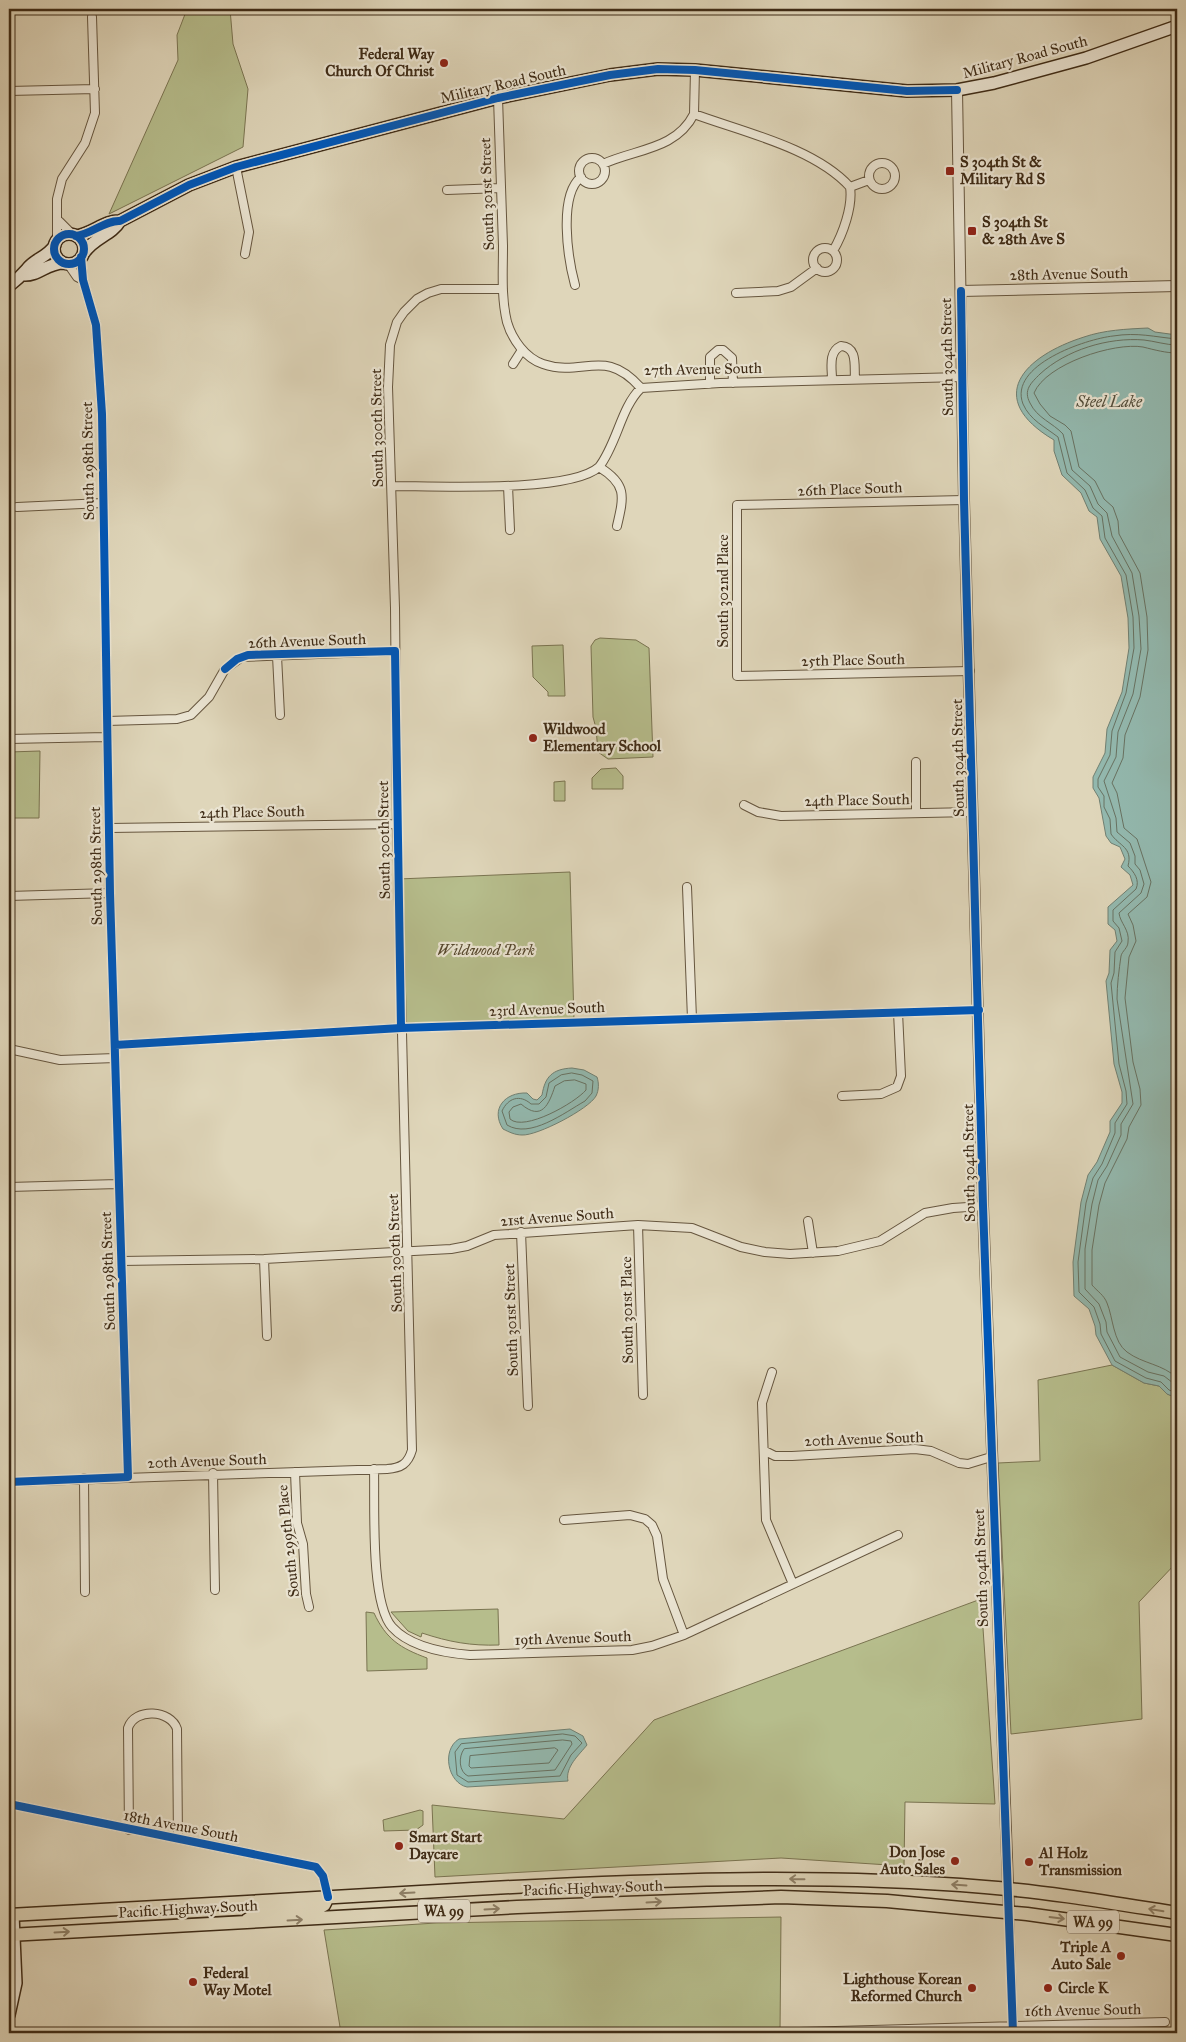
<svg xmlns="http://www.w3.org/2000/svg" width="1186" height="2042" font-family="'IM FELL Great Primer',serif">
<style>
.green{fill:#b6bd8c;stroke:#7a7451}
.water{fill:#93b9af;stroke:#718072}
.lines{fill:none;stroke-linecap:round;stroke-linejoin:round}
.shore{stroke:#687262;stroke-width:1}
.minor-casing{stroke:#66563f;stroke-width:10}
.tertiary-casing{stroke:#66563f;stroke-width:12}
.secondary-casing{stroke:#3e2b16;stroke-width:14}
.primary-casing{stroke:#3e2b16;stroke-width:15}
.minor{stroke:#eae4d2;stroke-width:8}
.tertiary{stroke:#eae4d2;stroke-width:10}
.secondary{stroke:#eae4d2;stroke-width:11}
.primary{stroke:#dfd6ba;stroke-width:12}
.cycleway-casing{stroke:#eae4d2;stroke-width:11}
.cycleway{stroke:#0057b8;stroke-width:8}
.oneway{stroke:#8e8068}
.poi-dot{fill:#8f2418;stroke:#eae4d2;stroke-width:2}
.labels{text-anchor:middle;stroke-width:4.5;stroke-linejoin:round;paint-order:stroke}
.shield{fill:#eae4d2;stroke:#72624e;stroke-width:1}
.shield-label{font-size:14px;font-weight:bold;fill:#3e2b16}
.poi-label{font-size:15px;font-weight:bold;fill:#3e2b16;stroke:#eae4d2;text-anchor:start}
.street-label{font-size:15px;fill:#3e2b16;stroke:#eae4d2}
.park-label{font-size:15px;font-style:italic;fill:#56482e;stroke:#eae4d2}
.water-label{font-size:16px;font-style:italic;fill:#534e3c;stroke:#eae4d2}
</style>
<rect width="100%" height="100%" fill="#dfd6ba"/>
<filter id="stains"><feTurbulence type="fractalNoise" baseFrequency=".004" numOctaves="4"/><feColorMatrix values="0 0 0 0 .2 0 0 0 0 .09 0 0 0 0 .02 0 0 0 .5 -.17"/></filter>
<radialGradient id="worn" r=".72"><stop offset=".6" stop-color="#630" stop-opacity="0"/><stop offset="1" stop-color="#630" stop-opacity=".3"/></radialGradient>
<path class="green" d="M 187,9 L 230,9 L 233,44 L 248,89 L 243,147 L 109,214 L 178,60 L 177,35 Z
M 600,638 L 636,640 L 649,648 L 653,757 L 608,759 L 598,752 L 596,728 L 593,717 L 591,646 L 595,640 Z
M 563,645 L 565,696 L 548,696 L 548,692 L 533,677 L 532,646 Z
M 40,751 L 39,818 L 9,818 L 9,752 Z
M 616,768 L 623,776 L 623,789 L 592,789 L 592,778 L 601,769 Z
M 565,781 L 565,801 L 554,801 L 554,782 Z
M 570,872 L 574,1021 L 401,1028 L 398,879 Z
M 1112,1365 L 1144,1383 L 1159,1386 L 1167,1394 L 1177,1398 L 1177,1562 L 1139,1602 L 1142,1719 L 1011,1734 L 998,1463 L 1040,1461 L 1038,1380 Z
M 981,1599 L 995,1804 L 905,1802 L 904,1866 L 781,1858 L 435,1877 L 432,1805 L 564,1819 L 654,1720 Z
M 498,1609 L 499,1645 C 471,1646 449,1642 422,1633 L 421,1637 L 408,1631 L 391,1612 Z
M 366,1612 L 374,1613 C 386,1639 400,1648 427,1658 L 427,1669 L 367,1671 Z
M 420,1810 L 423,1811 L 423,1825 L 416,1830 L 384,1831 L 383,1820 Z
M 781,1917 L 780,2032 L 762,2033 L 341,2033 L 324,1930 L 436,1923 Z"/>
<path class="water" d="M 1148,328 L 1155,332 L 1177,335 L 1177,1398 L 1167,1394 L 1159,1386 L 1144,1383 L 1112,1365 L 1096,1335 L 1095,1326 L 1089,1309 L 1074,1296 L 1073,1262 L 1081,1202 L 1088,1175 L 1097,1162 L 1110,1132 L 1110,1121 L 1122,1103 L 1122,1092 L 1114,1064 L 1106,981 L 1109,973 L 1110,950 L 1117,941 L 1115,930 L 1108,924 L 1108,907 L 1133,885 L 1130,875 L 1121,867 L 1125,859 L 1120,847 L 1111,843 L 1106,836 L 1099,798 L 1093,788 L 1093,777 L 1105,753 L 1107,729 L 1122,692 L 1129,648 L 1128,618 L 1121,576 L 1100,539 L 1097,517 L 1089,511 L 1081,493 L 1062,475 L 1054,451 L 1054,440 C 983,398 1024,356 1084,337 C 1104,330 1127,329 1148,328 Z
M 572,1068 L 584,1070 L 597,1077 C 599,1083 599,1090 596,1096 C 589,1109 537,1136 522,1135 C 515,1135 509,1132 503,1129 C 490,1109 505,1092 527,1093 L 533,1099 L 537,1100 L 542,1095 C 545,1077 552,1069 572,1068 Z
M 570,1729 L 583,1736 L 587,1745 C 579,1755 565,1767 568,1781 L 467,1787 C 448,1783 441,1750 459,1739 Z"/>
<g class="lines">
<path class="shore" d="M 1177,339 C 1154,337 1138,332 1113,336 C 1086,339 1008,365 1023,404 C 1030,420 1045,427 1058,437 L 1067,473 L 1085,490 L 1093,508 L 1102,516 L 1105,538 L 1126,575 L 1133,617 L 1134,648 L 1126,693 L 1112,731 L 1110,755 L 1098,779 L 1098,787 L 1104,796 L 1104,807 L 1110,819 L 1111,834 C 1119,846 1133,847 1128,866 C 1134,872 1140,880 1136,889 L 1113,910 L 1113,921 L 1119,928 L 1122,941 L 1115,952 L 1114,973 L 1111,983 L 1119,1064 L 1126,1091 L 1127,1104 L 1115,1123 L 1115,1133 L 1102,1164 L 1093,1178 L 1086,1203 L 1078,1262 L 1079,1292 L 1094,1307 L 1100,1324 L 1101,1334 L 1115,1361 L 1146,1378 L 1161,1382 L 1169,1390 L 1177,1393
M 1177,345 C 1166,345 1154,341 1144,340 C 1108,337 1066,350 1040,374 C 1031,383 1023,390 1030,403 C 1037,418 1053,423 1063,434 L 1072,470 L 1090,486 L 1098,504 L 1107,513 L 1112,536 L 1132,573 L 1139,616 L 1141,649 L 1133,694 L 1118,732 L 1116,757 L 1104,781 L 1116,818 L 1117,832 L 1130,843 L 1135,856 L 1135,864 L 1140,870 L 1144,884 L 1141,893 L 1119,913 C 1120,923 1130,930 1128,942 C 1128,948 1122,951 1121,956 C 1119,970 1117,985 1117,999 L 1133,1104 L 1121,1124 L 1121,1135 L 1107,1166 L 1098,1180 L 1092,1204 L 1085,1249 L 1085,1289 L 1099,1304 L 1106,1322 L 1107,1332 L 1120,1357 L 1148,1372 L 1164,1376 L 1177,1386
M 1177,353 C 1166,353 1155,350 1143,347 C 1114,342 1046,364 1034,393 L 1040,404 L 1050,416 L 1065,425 L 1071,431 L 1079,467 L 1095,481 L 1104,499 L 1113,507 L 1118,521 L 1119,534 L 1140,573 L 1147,617 L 1148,650 L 1140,697 L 1125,735 L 1123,758 L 1112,783 L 1117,793 L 1124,828 L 1137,839 L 1151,882 L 1147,897 L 1128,914 L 1133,925 L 1136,941 L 1129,957 L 1125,998 L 1133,1062 L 1140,1089 L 1141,1105 L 1129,1127 L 1127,1139 L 1105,1183 L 1099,1205 L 1092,1250 L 1092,1285 C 1097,1291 1104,1295 1107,1303 C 1113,1317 1113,1342 1127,1352 C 1143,1364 1163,1364 1177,1378
M 572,1073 L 582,1075 L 593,1081 L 592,1093 L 585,1101 C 564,1113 530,1139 507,1125 L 502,1111 C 508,1098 520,1094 531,1104 L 539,1104 L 546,1097 L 549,1083 L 561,1075 Z
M 575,1080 L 586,1084 L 586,1090 C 575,1103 524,1132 510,1119 L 509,1112 L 513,1107 L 521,1104 C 542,1122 549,1104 555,1086 L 564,1081 Z
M 563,1734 L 575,1736 L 582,1743 L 571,1755 L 560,1776 L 468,1782 L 457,1775 L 455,1752 L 461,1744 Z
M 563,1740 L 571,1741 L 572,1744 L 555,1770 L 468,1776 C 459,1772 458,1757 464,1749 Z
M 555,1748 L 558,1750 L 549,1763 L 471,1768 L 469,1766 L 470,1756 Z"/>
<defs>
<path id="minor" d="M 9,91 L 95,89
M 498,98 C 500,147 501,197 503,246 C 503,271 501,297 507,322 C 512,339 525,358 543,364 C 584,378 604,346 641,388 L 720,383 L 962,377
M 694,114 L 695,70
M579 171a13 13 0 1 1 26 0a13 13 0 1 1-26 0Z
M869 176a13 13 0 1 1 26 0a13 13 0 1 1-26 0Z
M 603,164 C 635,149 676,150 694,114 C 743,132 815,148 850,187
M 236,167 L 249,232 L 245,254
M 850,187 L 869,180
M 447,190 L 501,188
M 59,221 L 72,234
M 57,241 L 57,199 L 62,179 L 85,143 L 95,113 L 92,17
M813 260a12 12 0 1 1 24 0a12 12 0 1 1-24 0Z
M 833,251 C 843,234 853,206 850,187
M 81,257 L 83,280 L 96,325 L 102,414 L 110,893 L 128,1477
M 68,264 L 77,277 L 83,280
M 575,285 C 568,259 558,196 581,177
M 736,293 L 778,291 L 791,287 L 817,268
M 513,364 L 522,350
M 832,379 C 832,368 828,352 841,346 C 858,347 854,366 855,379
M 710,384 L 710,357 L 718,350 L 723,350 L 732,358 L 733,383
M 392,486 C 434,486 570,493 599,467
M 508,486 L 510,530
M 964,500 L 737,505 L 737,676 L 970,671
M 17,507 L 103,503
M 617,526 C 624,496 627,484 599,467 C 617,444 621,407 641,388
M 277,656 L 280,715
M 107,721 L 177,719 L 191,715 L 209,697 L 225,669 L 242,657 L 395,651
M 9,739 L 107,737
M 916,762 L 916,813
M 744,805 L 758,812 L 781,816 L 972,812
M 109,828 L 397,824
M 687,887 L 692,1019
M 9,896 L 110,893
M 115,1045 L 401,1028 L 979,1010
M 9,1049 L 60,1060 L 115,1058
M 842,1096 L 881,1094 L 897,1087 L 901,1076 L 898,1012
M 9,1187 L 118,1184
M 808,1221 L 813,1253
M 638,1225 L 643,1395
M 521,1232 L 528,1406
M 264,1259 L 267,1336
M 121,1261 L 264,1259 L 451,1249 L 467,1246 L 494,1235 L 638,1225 L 692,1228 L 741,1247 L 765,1252 L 790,1254 L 838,1251 L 880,1241 L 925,1213 L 953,1208 L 983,1206
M 772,1372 L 762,1403 L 766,1520 L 793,1584
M 765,1451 L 775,1456 L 792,1456 L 915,1449 L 931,1451 L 959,1463 L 968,1464 L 991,1457
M 374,1469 C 375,1505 370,1602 392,1627 C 410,1647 445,1653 470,1655 L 632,1650 L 652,1646 L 684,1635 L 898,1535
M 295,1472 L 297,1523 L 303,1544 L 306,1594 L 309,1607
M 213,1473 L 215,1590
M 84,1478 L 85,1592
M 9,1482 L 387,1469 C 401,1468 408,1464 412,1450 L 397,824 L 395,608 L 388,387 L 390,345 L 397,322 L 404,312 L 417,299 L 428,293 L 441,289 L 503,289
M 564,1520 L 630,1515 L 645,1519 L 652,1525 L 657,1536 L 663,1579 L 684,1635
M 9,1804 L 316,1867 L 323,1876 L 328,1897
M 129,1830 L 128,1728 C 135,1707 171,1710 177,1729 L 178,1839
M 1009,1912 L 1013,2033
M 762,2033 L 1165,2022"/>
<path id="tertiary" d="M 957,90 L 964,500 L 983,1206 L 1009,1912
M 961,291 L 1177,286"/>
<path id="secondary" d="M54 249a15 15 0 1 1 30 0a15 15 0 1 1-30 0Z
M 76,236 C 92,234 105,220 120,221 L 189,185 L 236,167 L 498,98 L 610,75 L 658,69 L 695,70 L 907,91 L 957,90 L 994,83 L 1086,58 L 1177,26
M 84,253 C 93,238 112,235 120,221
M 24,275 C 38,276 47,263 64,263
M 9,286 C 17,280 21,276 27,269 C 34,259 48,257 55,245
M 9,2015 L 16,1983 L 13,1914"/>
<path id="primary" d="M 9,1915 C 164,1907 318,1898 473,1889 C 644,1880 814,1873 985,1887 C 1049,1892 1113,1903 1177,1913
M 247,1920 C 266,1906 295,1909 318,1908 L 324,1905 L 328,1897
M 9,1935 L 517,1907 L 781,1897 L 887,1901 L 1027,1914 L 1177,1935"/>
</defs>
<use href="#minor" class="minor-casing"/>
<use href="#tertiary" class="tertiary-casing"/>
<use href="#secondary" class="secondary-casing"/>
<use href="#primary" class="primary-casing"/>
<use href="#minor" class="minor"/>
<use href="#tertiary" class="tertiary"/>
<use href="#secondary" class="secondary"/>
<use href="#primary" class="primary"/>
<defs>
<path id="cycleway" d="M54 249a15 15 0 1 1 30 0a15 15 0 1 1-30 0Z
M 76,236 C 92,234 105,220 120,221 L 189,185 L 236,167 L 498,98 L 610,75 L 658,69 L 695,70 L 907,91 L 957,90
M 961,291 L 964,500 L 983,1206 L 1013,2033
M 225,669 L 237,659 L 248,655 L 395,651 L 401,1028
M 115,1045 L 401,1028 L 979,1010
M 9,1482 L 128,1477 L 110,893 L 102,414 L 96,325 L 83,280 L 81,257
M 9,1804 L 316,1867 L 323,1876 L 328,1897"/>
</defs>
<use href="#cycleway" class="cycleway-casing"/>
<use href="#cycleway" class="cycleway"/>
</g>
<defs><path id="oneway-shaft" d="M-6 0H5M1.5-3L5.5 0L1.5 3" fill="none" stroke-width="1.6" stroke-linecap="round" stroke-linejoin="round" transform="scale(1.25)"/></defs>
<g class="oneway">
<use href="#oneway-shaft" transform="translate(797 1879) rotate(-179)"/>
<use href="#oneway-shaft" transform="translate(959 1885) rotate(-176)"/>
<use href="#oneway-shaft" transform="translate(407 1893) rotate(177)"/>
<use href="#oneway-shaft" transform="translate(654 1902) rotate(-3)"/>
<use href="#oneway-shaft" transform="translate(492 1909) rotate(-3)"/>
<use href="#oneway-shaft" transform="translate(1156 1910) rotate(-171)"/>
<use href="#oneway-shaft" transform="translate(1057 1918) rotate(7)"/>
<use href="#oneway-shaft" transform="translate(295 1920) rotate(-3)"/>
<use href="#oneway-shaft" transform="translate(62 1932) rotate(-3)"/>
</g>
<g class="poi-dot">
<circle cx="444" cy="63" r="5"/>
<rect x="945" y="166" width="10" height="10" rx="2.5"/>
<rect x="967" y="226" width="10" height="10" rx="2.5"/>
<circle cx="533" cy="738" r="5"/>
<circle cx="399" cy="1846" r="5"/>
<circle cx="955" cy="1861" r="5"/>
<circle cx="1029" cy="1862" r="5"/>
<circle cx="1121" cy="1956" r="5"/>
<circle cx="193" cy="1982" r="5"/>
<circle cx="972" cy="1988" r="5"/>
<circle cx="1048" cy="1988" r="5"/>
</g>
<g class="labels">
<g class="shield">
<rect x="418" y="1899.5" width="52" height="23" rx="4"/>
<rect x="1067" y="1910.5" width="52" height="23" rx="4"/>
</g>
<g class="shield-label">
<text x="444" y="1916">WA 99</text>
<text x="1093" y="1927">WA 99</text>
</g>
<g class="poi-label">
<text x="434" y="59" text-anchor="end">Federal Way<tspan x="434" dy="17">Church Of Christ</tspan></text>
<text x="960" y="167">S 304th St &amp;<tspan x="960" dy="17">Military Rd S</tspan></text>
<text x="982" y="227">S 304th St<tspan x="982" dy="17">&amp; 28th Ave S</tspan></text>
<text x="543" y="734">Wildwood<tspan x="543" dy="17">Elementary School</tspan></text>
<text x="409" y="1842">Smart Start<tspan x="409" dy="17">Daycare</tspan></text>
<text x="945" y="1857" text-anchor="end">Don Jose<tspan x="945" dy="17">Auto Sales</tspan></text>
<text x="1039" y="1858">Al Holz<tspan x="1039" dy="17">Transmission</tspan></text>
<text x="1111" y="1952" text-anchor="end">Triple A<tspan x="1111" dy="17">Auto Sale</tspan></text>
<text x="203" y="1978">Federal<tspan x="203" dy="17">Way Motel</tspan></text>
<text x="962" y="1984" text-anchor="end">Lighthouse Korean<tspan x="962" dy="17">Reformed Church</tspan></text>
<text x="1058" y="1993">Circle K</text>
</g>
<g class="street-label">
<text transform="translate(1025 57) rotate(-15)" y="5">Military Road South</text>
<text transform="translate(503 84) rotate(-13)" y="5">Military Road South</text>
<text transform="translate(487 194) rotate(-92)" y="5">South 301st Street</text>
<text transform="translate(1069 274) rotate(-1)" y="5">28th Avenue South</text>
<text transform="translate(947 357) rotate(-91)" y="5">South 304th Street</text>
<text transform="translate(703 369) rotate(-1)" y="5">27th Avenue South</text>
<text transform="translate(377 428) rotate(-91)" y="5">South 300th Street</text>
<text transform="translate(88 461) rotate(-91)" y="5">South 298th Street</text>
<text transform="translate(850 489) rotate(-2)" y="5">26th Place South</text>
<text transform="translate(723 591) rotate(-90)" y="5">South 302nd Place</text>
<text transform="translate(307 641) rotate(-2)" y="5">26th Avenue South</text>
<text transform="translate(853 660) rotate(-1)" y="5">25th Place South</text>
<text transform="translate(958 758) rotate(-91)" y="5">South 304th Street</text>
<text transform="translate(857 800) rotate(-1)" y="5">24th Place South</text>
<text transform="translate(252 812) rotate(-1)" y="5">24th Place South</text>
<text transform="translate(384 840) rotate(-91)" y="5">South 300th Street</text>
<text transform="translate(96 866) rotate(-91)" y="5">South 298th Street</text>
<text transform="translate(547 1009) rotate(-2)" y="5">23rd Avenue South</text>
<text transform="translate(969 1163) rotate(-91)" y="5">South 304th Street</text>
<text transform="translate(557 1217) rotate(-4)" y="5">21st Avenue South</text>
<text transform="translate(395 1253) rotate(-92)" y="5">South 300th Street</text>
<text transform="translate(108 1271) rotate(-92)" y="5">South 298th Street</text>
<text transform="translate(627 1310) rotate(-91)" y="5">South 301st Place</text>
<text transform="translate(511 1320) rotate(-92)" y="5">South 301st Street</text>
<text transform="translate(864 1439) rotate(-2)" y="5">20th Avenue South</text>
<text transform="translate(207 1461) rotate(-2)" y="5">20th Avenue South</text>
<text transform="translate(288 1541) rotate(-96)" y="5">South 299th Place</text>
<text transform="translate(981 1568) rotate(-92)" y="5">South 304th Street</text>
<text transform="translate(573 1638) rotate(-2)" y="5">19th Avenue South</text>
<text transform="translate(181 1826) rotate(11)" y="5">18th Avenue South</text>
<text transform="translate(593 1888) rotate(-2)" y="5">Pacific Highway South</text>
<text transform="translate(188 1909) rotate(-3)" y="5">Pacific Highway South</text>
<text transform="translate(1083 2010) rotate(-1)" y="5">16th Avenue South</text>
</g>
<g class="park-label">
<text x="486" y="955">Wildwood Park</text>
</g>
<g class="water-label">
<text x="1109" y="407">Steel Lake</text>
</g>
</g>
<rect width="1186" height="2042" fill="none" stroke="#dfd6ba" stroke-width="30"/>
<rect x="10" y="10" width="1166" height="2022" fill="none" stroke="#3e2b16" stroke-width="2.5"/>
<rect x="15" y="15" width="1156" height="2012" fill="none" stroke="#3e2b16"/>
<rect width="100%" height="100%" filter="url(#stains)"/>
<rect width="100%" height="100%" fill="url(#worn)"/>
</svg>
